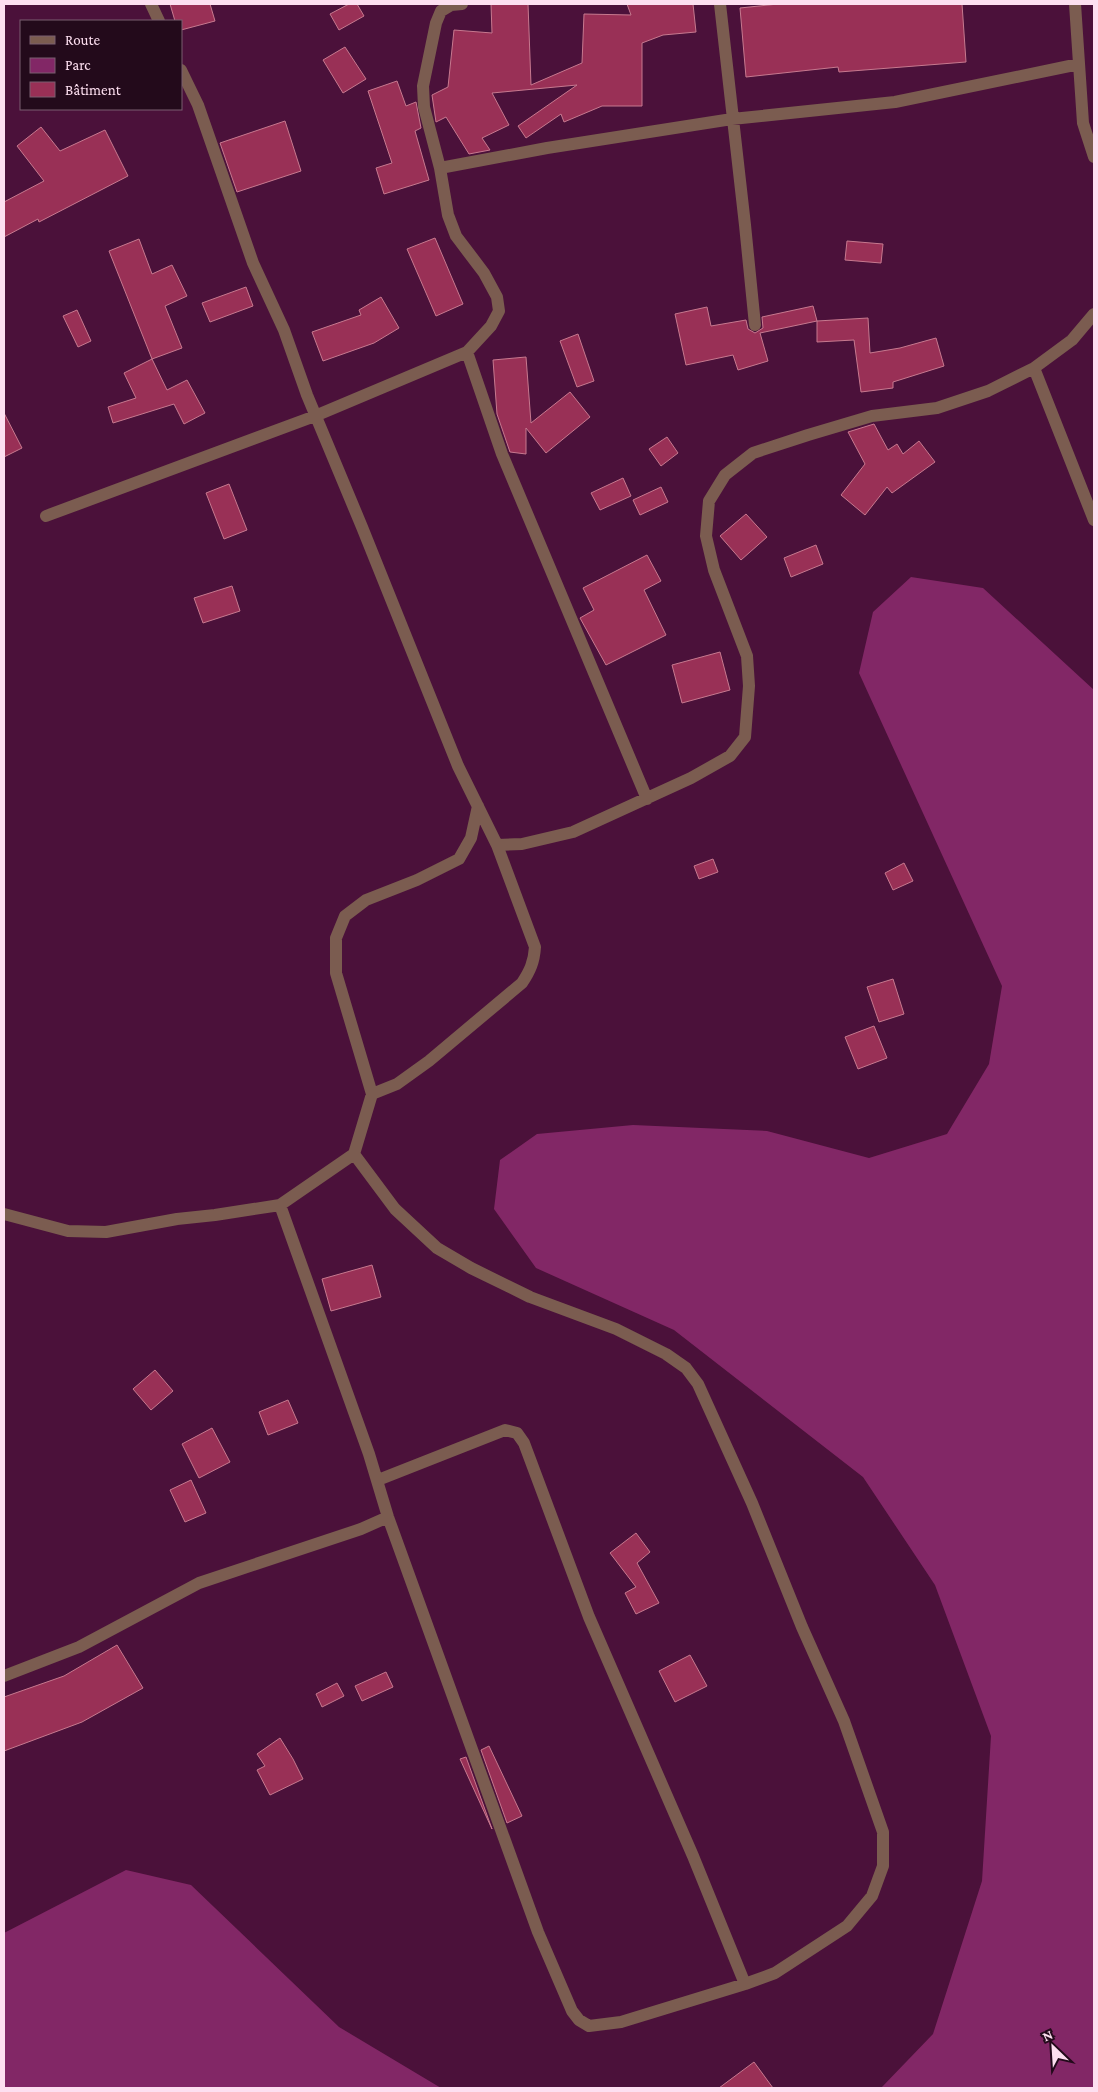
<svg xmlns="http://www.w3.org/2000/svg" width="1098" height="2092" font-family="'Crimson Pro',serif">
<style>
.green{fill:#822766}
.building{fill:#993056;stroke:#c7798f}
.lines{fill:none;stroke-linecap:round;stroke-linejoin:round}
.minor{stroke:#7b5c50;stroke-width:12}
</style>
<rect width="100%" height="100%" fill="#4b113a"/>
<path class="green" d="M 911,577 L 983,588 L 1094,690 L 1094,2088 L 881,2088 L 933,2034 L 982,1881 L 991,1736 L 935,1585 L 863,1477 L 674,1330 L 536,1268 L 494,1209 L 500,1160 L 537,1134 L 633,1125 L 767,1131 L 869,1158 L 947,1134 L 989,1064 L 1002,986 L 859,673 L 873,612 Z
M 126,1870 L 191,1885 L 339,2027 L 441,2088 L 4,2088 L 4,1933 Z"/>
<path class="building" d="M 170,4 L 210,4 L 215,21 L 181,30 L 181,21 L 175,21 Z
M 349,4 L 357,4 L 364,16 L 339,30 L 330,14 Z
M 491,4 L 528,4 L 531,85 L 582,63 L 584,14 L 631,15 L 627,4 L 693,4 L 696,32 L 663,35 L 642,43 L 642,106 L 602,106 L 564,122 L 561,114 L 526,138 L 518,126 L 577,85 L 492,93 L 509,125 L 482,138 L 490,150 L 469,154 L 446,117 L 436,122 L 432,95 L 448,87 L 454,30 L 492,33 Z
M 778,4 L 962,4 L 966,62 L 839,72 L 838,67 L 746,77 L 740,8 Z
M 345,47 L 366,79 L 343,93 L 323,60 Z
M 397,81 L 406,106 L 416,102 L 421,128 L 415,131 L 429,180 L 384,194 L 376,168 L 392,163 L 368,91 Z
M 285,121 L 301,171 L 237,192 L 220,143 Z
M 41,127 L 60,151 L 105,130 L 128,176 L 39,222 L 38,219 L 4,237 L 4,202 L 44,181 L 17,146 Z
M 435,238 L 463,304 L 436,316 L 407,249 Z
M 139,239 L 152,274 L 172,265 L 187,296 L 165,306 L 182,348 L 152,359 L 109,251 Z
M 847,241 L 883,244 L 881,263 L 845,260 Z
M 246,287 L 253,306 L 210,322 L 202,303 Z
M 381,297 L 399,328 L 374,343 L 323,361 L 312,332 L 361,315 L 359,310 Z
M 813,306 L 817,321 L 760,333 L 768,361 L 738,370 L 733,355 L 686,365 L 675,314 L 707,307 L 711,326 L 746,320 L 748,329 L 755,333 L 763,328 L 762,317 Z
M 77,310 L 91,341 L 78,347 L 63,316 Z
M 868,318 L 870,353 L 900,348 L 936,338 L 944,366 L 893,382 L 893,388 L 861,392 L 854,340 L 817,342 L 817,321 Z
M 578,334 L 594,381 L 577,387 L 560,341 Z
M 526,357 L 531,423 L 570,392 L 590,417 L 546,453 L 526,428 L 526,454 L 510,452 L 497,414 L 493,360 Z
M 152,359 L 167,390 L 187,380 L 205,413 L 184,424 L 174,404 L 113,423 L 108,407 L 136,398 L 124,373 Z
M 4,413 L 22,448 L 4,457 Z
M 874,424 L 888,450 L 897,444 L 903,454 L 919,441 L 935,462 L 892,493 L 887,487 L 865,515 L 841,495 L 865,464 L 848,432 Z
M 667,437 L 678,453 L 661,466 L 649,449 Z
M 623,478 L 631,496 L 600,510 L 591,493 Z
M 229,484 L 247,530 L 224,539 L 206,493 Z
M 661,487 L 668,502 L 640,515 L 633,500 Z
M 746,514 L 767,537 L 741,560 L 720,536 Z
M 816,545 L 823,564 L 791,577 L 784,558 Z
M 647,555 L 661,581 L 644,590 L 666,635 L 606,665 L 580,618 L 594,610 L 583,588 Z
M 232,586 L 240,611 L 203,623 L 194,598 Z
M 720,652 L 730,690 L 682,703 L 672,665 Z
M 713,859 L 718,872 L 699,879 L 694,866 Z
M 904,863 L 913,881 L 893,890 L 885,873 Z
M 893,979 L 904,1014 L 879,1022 L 867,987 Z
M 874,1026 L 887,1058 L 858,1069 L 845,1037 Z
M 372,1265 L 381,1297 L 331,1311 L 322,1279 Z
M 155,1370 L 173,1391 L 151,1410 L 133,1389 Z
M 288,1400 L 298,1423 L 268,1435 L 259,1412 Z
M 212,1428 L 230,1462 L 199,1478 L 182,1444 Z
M 191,1480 L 206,1513 L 185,1522 L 170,1490 Z
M 636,1533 L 650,1552 L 637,1563 L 659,1603 L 636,1614 L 625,1593 L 636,1587 L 610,1553 Z
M 117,1645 L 143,1688 L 82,1722 L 4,1751 L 4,1697 L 64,1676 Z
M 690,1655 L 707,1686 L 675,1702 L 659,1671 Z
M 386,1672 L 393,1687 L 362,1701 L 355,1686 Z
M 337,1683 L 344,1696 L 322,1707 L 316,1694 Z
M 280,1738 L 293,1759 L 303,1779 L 270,1795 L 257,1770 L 265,1766 L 257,1754 Z
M 489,1746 L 522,1816 L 507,1823 L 481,1750 Z
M 466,1757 L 492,1829 L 460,1759 Z
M 754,2062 L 773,2088 L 719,2088 Z"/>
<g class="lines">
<path class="minor" d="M 151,4 L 159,21
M 720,4 L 745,225 L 755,325
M 1075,4 L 1083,123 L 1094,157
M 181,70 L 198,105 L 253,263 L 284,330 L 307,395 L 362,527 L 458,766 L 497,845
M 440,168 L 547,148 L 732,119 L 895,102 L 1079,64
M 467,352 L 502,454 L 647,799
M 1034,368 L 1094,520
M 46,516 L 315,416 L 467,352 L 491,326 L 499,311 L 497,297 L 484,273 L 456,236 L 448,215 L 440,168 L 424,107 L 423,86 L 436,23 L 441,11 L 451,5 L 462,4
M 372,1094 L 336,973 L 336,938 L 345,916 L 366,900 L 417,880 L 459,859 L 471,838 L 478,806
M 280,1205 L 369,1454 L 388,1517 L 538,1932 L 572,2011 L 579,2020 L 589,2026 L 621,2022 L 745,1984 L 775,1973 L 847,1926 L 872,1896 L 883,1866 L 883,1832 L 844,1721 L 802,1627 L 752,1503 L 698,1384 L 686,1368 L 666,1354 L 616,1329 L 530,1297 L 471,1268 L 437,1248 L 395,1209 L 354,1154
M 4,1214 L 68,1231 L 106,1232 L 177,1219 L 215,1215 L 280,1205 L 354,1154 L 372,1094 L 397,1084 L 429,1061 L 522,983 C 530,971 534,962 535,947 L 497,845 L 522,844 L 573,832 L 691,778 L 730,756 L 745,737 L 749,686 L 747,656 L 714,570 L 706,536 L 709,501 L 725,475 L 753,453 L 808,435 L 872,416 L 937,408 L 988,391 L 1034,368 L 1072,340 L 1094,314
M 378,1480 L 505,1430 L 517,1433 L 524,1443 L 589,1617 L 693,1856 L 745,1984
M 4,1676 L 79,1647 L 199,1583 L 361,1529 L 388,1517"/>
</g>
<rect width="1098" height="2092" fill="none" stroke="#fddff0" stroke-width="10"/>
<rect x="20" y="20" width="162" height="90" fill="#230a1b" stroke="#7a5f70"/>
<rect x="30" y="36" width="25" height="8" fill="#7b5c50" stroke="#7a5f70"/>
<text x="65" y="45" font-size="15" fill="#fddff0">Route</text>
<rect x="30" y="58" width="25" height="15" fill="#822766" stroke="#7a5f70"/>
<text x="65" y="70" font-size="15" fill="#fddff0">Parc</text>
<rect x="30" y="82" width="25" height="15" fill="#993056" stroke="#7a5f70"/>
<text x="65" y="95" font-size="15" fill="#fddff0">Bâtiment</text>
<g transform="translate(1053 2047) rotate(335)" stroke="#230a1b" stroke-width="4" paint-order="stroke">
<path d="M0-4L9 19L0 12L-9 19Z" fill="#fddff0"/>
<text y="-8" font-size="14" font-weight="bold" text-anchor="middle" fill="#fddff0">N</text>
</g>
</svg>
